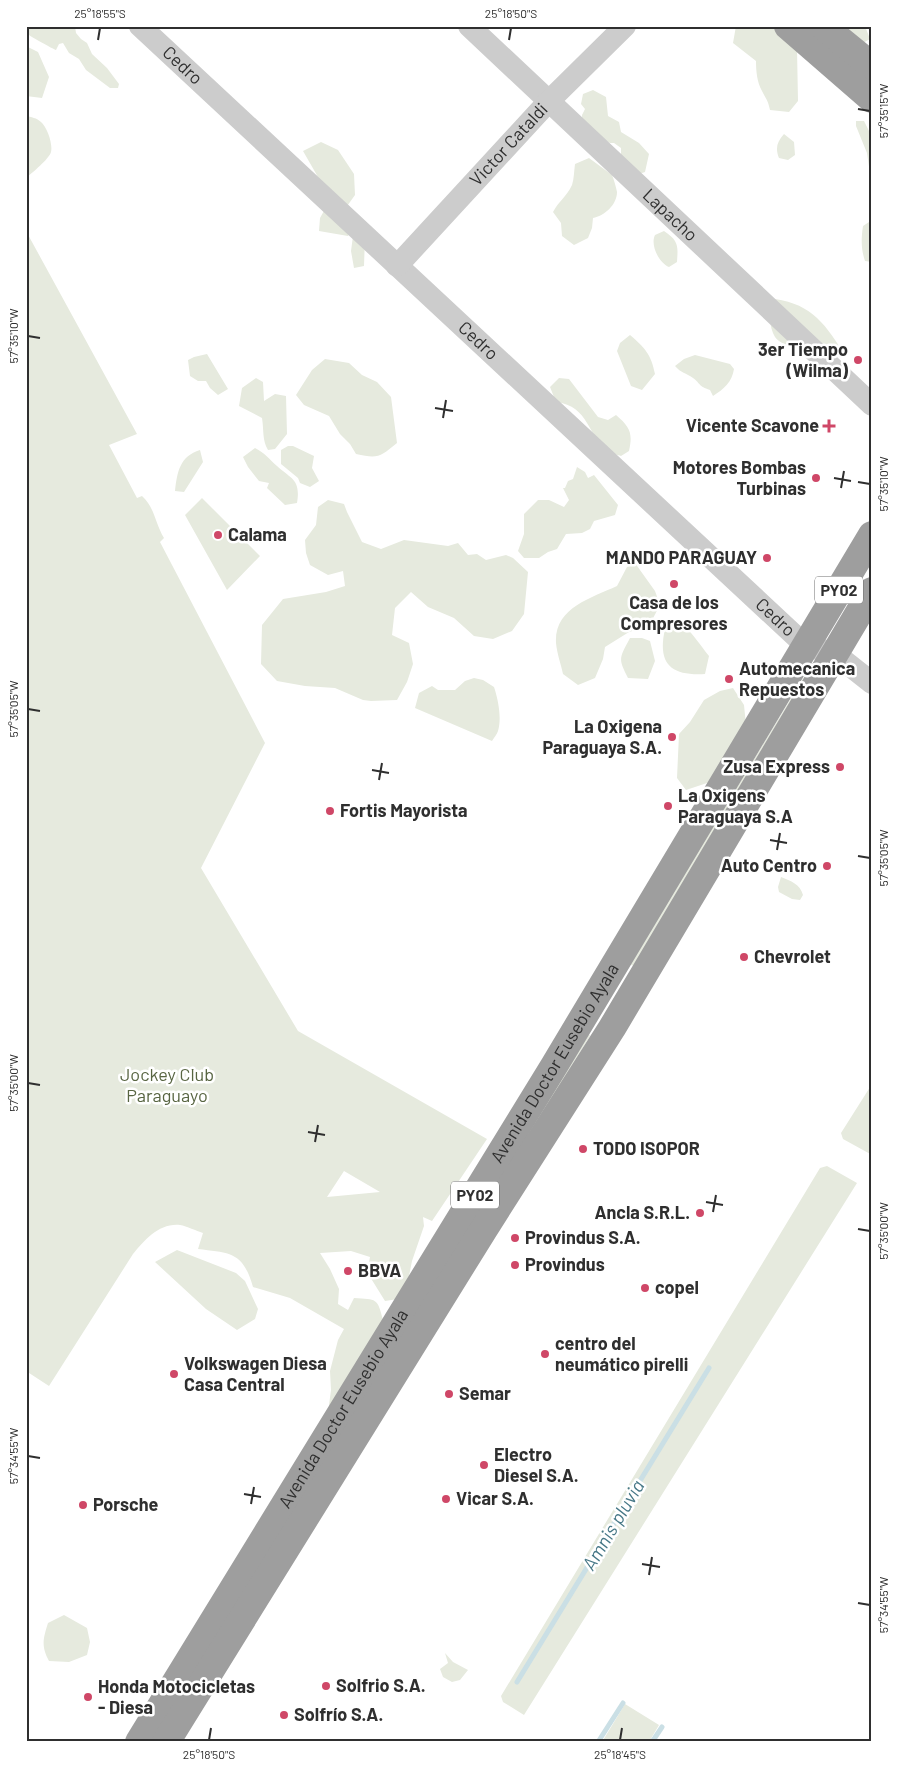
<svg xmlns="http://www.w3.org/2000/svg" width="898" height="1768" font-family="Barlow,sans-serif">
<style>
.green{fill:#e6eade;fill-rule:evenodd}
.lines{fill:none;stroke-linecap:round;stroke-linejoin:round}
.stream{stroke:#cadfe5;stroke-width:5}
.tertiary{stroke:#ccc;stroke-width:22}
.trunk{stroke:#9e9e9e;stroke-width:28}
.ticks{fill:none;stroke:#2f2f2f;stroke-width:2}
.poi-dot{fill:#cf4767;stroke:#fff;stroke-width:2}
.labels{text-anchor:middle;stroke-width:5;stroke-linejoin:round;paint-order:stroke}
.shield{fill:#fff;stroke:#6d6d6d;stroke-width:1}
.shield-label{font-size:16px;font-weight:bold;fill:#2f2f2f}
.street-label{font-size:18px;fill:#2f2f2f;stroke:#fff}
.poi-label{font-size:18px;font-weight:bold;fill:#2f2f2f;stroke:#fff;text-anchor:start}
.park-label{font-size:18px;fill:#586542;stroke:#fff}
.water-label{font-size:19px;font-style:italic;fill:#477887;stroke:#fff}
.neatline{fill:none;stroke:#2f2f2f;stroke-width:2}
.ticks-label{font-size:12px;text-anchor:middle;fill:#2f2f2f}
</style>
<rect width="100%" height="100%" fill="#fff"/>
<path class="green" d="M 26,26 L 75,26 L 76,33 L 81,39 L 87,43 L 92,54 L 107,68 L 119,84 L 118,88 L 110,88 L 86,70 L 79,59 L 69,53 L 63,43 L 59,44 L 56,50 C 53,49 30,36 29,35 C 26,32 26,30 26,26 Z
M 736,26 L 775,26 L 797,49 L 798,101 L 789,112 L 770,110 C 768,100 766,99 762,91 C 757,82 756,71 756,61 L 733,43 Z
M 833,26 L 865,26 L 870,39 L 856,47 Z
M 26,46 L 38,52 L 49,77 L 42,98 L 26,96 Z
M 593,90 L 606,97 L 608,116 L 619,122 L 621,132 L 639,143 L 649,154 L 645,172 L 636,175 L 621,156 L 621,148 L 614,143 L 610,143 L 582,128 L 582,115 L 585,109 L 581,104 L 583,94 Z
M 26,116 C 31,117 37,118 41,122 C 47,127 53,144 51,152 C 49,159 32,173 26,178 Z
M 856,121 L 864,121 L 872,137 L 872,187 L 867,153 L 856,126 Z
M 784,134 L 794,142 L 795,155 L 788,160 L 779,158 C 775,148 777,142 784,134 Z
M 321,142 L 338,150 L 354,174 L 355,195 L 345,209 L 352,229 L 348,236 L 319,231 L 320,218 L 325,209 L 326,191 L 303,151 Z
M 589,158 L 612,175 C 614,180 616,187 617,192 C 617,205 604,216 593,218 L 592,228 L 588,238 L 574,245 L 562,236 L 561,223 L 553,212 C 558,202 567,196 572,185 C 574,179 574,171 575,164 Z
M 872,220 L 872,262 L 865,261 C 861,249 861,239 863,226 Z
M 26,231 L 137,434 L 109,445 L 137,498 L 142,496 C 155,508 155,523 164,538 L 160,542 L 265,743 L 201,868 L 298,1031 L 487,1139 L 432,1221 L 423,1217 L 424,1226 L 412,1261 L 408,1281 L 398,1299 L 385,1301 L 367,1272 L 370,1257 L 351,1251 L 320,1253 L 330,1269 L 339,1289 L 338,1304 L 348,1310 L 354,1298 C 377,1300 377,1297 383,1320 L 589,1034 L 590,1036 L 281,1535 L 335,1415 L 329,1405 L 331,1390 L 330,1371 L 338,1340 L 344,1329 L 290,1298 L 253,1287 C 243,1252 231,1253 198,1249 L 203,1233 C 196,1231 187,1226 180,1225 C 159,1223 145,1240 133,1254 L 49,1386 L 26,1371 ZM 344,1171 L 380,1192 L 327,1197 Z
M 664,231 C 679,241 678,246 677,262 L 669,267 C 659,263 650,245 655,235 Z
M 353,236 L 365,237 L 364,266 L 354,268 L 351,251 Z
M 768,298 C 808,302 823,320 843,352 L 834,359 C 820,355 782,348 775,337 C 769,327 769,310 768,298 Z
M 630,335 C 645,348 651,354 655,374 L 642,390 L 631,386 L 617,351 L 620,343 Z
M 207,354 L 228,389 L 218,395 L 210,388 L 206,381 L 198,381 L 190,376 L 188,360 L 194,357 Z
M 695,355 L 730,364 L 734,369 C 732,382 724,389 713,396 L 710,390 C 698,386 701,384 693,378 C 686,373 681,373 675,366 L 684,359 Z
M 325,359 L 349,363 L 362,375 L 377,382 L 391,397 L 397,443 C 380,457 378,459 356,454 L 350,444 L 340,434 L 329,416 L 304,405 L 296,395 L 312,370 Z
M 256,378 L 263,382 L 264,401 L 275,394 L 286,396 L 287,434 L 275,449 L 268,450 C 262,440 264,430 262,418 L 239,406 L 242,388 Z
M 559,378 L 569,379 L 598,417 L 608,420 L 616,415 C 630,427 633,433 629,451 L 621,456 C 618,455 612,454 610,452 C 586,436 590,406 556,402 L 550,387 Z
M 288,446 L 293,446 L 314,456 L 312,468 L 319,481 L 310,487 L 300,483 L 298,478 L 281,464 L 281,450 Z
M 255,448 C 265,453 269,459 277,466 C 291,479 301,479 297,503 L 285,505 L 267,488 L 269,483 L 259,481 L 248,467 L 243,457 Z
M 200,450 L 203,462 L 184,492 L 175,491 C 177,472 180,456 200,450 Z
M 577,467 L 585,472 L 588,478 L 594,475 L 618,505 L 615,515 L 594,521 L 590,529 L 582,533 L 566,534 L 557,549 L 548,552 L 539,558 L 524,558 L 518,551 L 524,534 L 524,514 L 538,500 L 549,500 L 564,507 L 569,500 L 563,488 L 565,488 L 568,481 L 573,479 Z
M 202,498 L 260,556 L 227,590 L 185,515 Z
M 328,500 L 344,504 L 347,512 L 362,542 L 381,549 L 404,540 L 448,546 L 458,543 L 468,555 L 477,554 L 486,560 L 506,555 L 513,558 L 528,572 L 524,614 L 512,631 L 493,639 L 474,636 L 454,618 L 428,607 L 411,592 L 395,608 L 392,635 L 409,643 L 413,664 L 407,682 L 397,700 L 371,701 L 363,700 L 335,688 L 305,686 L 277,681 L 261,664 L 262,625 L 283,599 L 326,592 L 345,586 L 343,571 L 328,575 L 310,565 L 306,553 L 305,540 L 316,525 L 318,507 Z
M 635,563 L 655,591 L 660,605 L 651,622 L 642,628 L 629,632 L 605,647 L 603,659 L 595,678 L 578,685 L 563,674 C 561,664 557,654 556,643 C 554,608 591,598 617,586 L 627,567 Z
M 684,626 C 695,636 700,645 709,656 L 705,674 C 671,676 657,664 665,629 Z
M 630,638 L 642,638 L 650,641 L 655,661 L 648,679 L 628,678 C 618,658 619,659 630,638 Z
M 807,672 L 809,672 L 634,966 L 631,965 L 630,963 Z
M 474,678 L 483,680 L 494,687 C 498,699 502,718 498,731 C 497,734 494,738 492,741 L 415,708 L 419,693 L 432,686 L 438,690 L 455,690 L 465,681 Z
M 733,688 L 744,705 L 746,725 L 713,781 L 686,790 L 677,778 L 679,734 L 690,722 L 704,700 L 720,691 Z
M 781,877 C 791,881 800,884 803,895 L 800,900 L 792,899 L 779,892 L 778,887 Z
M 872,1084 L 872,1155 L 843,1139 L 841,1133 Z
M 827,1166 L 857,1183 L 524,1715 L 503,1702 L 501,1696 L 820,1168 Z
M 177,1250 L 236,1273 L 245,1281 L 258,1309 L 255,1319 L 237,1330 L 206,1309 L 155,1262 Z
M 64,1615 L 87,1628 L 90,1642 L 87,1655 L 69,1662 L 49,1661 C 41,1646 43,1639 48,1623 Z
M 445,1653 L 453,1662 L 468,1670 L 460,1680 L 452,1682 L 443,1677 L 440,1669 L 448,1663 Z
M 625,1704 L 659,1725 L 649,1742 L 602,1742 Z"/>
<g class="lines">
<path class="stream" d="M 517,1682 L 709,1368
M 598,1742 L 623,1703
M 652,1742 L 662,1727"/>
<g class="tertiary">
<path id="s1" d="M 140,26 L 806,646 L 834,653 L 872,683"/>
<path id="s2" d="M 469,26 L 872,405"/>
<path id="s3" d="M 397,266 L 548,102 L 625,26"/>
</g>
<g class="trunk">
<path d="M 788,26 L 872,99"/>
<path d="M 823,26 L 872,66"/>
<path id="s4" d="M 139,1742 L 554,1066 L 872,535"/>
<path d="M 166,1742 L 484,1229 L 612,1028 L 872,591"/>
</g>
</g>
<path class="ticks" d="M 98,40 L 100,28M 509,40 L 511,28M 858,109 L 870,111M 28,336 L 40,338M 435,408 L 453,411M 443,418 L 446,400M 834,478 L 851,481M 858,482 L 870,484M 841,488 L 844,471M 28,709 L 40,711M 372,770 L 389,773M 379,780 L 382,763M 770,840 L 787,843M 777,850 L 780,833M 858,856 L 870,858M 28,1083 L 40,1085M 308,1132 L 325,1135M 315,1142 L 318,1125M 706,1202 L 723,1205M 713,1212 L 716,1195M 858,1229 L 870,1231M 28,1456 L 40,1458M 244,1494 L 261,1497M 251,1504 L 254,1487M 642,1564 L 660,1567M 649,1575 L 652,1557M 858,1603 L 870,1605M 209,1740 L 211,1728M 620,1740 L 622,1728"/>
<g class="poi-dot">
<circle cx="858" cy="360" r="5"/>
<path d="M826.5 418.5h5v5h5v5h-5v5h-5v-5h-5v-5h5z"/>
<circle cx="816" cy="478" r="5"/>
<circle cx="218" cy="535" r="5"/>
<circle cx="767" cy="558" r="5"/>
<circle cx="674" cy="584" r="5"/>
<circle cx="729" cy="679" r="5"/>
<circle cx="672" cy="737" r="5"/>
<circle cx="840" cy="767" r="5"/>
<circle cx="668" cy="806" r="5"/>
<circle cx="330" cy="811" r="5"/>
<circle cx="827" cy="866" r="5"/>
<circle cx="744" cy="957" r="5"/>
<circle cx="583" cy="1149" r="5"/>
<circle cx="700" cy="1213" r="5"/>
<circle cx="515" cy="1238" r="5"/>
<circle cx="515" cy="1265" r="5"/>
<circle cx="348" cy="1271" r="5"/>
<circle cx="645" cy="1288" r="5"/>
<circle cx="545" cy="1354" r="5"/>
<circle cx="174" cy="1374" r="5"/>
<circle cx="449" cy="1394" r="5"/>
<circle cx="484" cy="1465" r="5"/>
<circle cx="446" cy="1499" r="5"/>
<circle cx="83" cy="1505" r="5"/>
<circle cx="326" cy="1686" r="5"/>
<circle cx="88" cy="1697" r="5"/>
<circle cx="284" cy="1715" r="5"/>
</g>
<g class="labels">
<g class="shield">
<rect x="815" y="576.5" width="48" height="27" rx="4"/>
<rect x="451" y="1181.5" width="48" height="27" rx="4"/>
</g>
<g class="shield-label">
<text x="839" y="596">PY02</text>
<text x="475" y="1201">PY02</text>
</g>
<g class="street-label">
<text dy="6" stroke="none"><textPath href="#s1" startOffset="58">Cedro</textPath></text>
<text dy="6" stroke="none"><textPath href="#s3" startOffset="165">Victor Cataldi</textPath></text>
<text dy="6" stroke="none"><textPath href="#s2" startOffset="276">Lapacho</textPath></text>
<text dy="6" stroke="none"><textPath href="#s1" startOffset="462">Cedro</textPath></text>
<text dy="6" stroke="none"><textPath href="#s1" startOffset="868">Cedro</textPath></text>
<text dy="6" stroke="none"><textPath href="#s4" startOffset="796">Avenida Doctor Eusebio Ayala</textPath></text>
<text dy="6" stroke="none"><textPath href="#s4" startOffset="391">Avenida Doctor Eusebio Ayala</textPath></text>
</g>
<g class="poi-label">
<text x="848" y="356" text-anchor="end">3er Tiempo<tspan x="848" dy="21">(Wilma)</tspan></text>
<text x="819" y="432" text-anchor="end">Vicente Scavone</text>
<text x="806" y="474" text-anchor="end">Motores Bombas<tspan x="806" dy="21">Turbinas</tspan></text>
<text x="228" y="541">Calama</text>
<text x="757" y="564" text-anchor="end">MANDO PARAGUAY</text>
<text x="674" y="609" text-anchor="middle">Casa de los<tspan x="674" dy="21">Compresores</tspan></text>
<text x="739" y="675">Automecanica<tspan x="739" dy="21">Repuestos</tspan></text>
<text x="662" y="733" text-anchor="end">La Oxigena<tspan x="662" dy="21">Paraguaya S.A.</tspan></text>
<text x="830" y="773" text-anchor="end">Zusa Express</text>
<text x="678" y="802">La Oxigens<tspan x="678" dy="21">Paraguaya S.A</tspan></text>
<text x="340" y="817">Fortis Mayorista</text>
<text x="817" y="872" text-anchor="end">Auto Centro</text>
<text x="754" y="963">Chevrolet</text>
<text x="593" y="1155">TODO ISOPOR</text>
<text x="690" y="1219" text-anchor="end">Ancla S.R.L.</text>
<text x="525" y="1244">Provindus S.A.</text>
<text x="525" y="1271">Provindus</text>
<text x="358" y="1277">BBVA</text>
<text x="655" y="1294">copel</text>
<text x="555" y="1350">centro del<tspan x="555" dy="21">neumático pirelli</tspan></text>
<text x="184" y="1370">Volkswagen Diesa<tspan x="184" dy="21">Casa Central</tspan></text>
<text x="459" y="1400">Semar</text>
<text x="494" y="1461">Electro<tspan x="494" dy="21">Diesel S.A.</tspan></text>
<text x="456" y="1505">Vicar S.A.</text>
<text x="93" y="1511">Porsche</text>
<text x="336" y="1692">Solfrio S.A.</text>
<text x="98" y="1693">Honda Motocicletas<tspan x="98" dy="21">- Diesa</tspan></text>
<text x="294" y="1721">Solfrío S.A.</text>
</g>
<g class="park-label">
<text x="167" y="1081">Jockey Club<tspan x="167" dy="21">Paraguayo</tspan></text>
</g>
<g class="water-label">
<text transform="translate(613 1525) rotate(-59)" y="7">Amnis pluvia</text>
</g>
</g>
<rect width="898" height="1768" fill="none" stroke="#ffffff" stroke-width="55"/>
<rect x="28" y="28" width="842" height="1712" class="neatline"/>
<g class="ticks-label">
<text x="100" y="18">25°18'55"S</text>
<text x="511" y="18">25°18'50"S</text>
<text transform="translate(884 111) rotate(-90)" y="4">57°35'15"W</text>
<text transform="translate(14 336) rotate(-90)" y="4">57°35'10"W</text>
<text transform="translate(884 484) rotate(-90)" y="4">57°35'10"W</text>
<text transform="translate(14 709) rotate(-90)" y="4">57°35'05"W</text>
<text transform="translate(884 858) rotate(-90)" y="4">57°35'05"W</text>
<text transform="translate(14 1083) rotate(-90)" y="4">57°35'00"W</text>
<text transform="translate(884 1231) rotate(-90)" y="4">57°35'00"W</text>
<text transform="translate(14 1456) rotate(-90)" y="4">57°34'55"W</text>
<text transform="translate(884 1605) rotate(-90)" y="4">57°34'55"W</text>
<text x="209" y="1759">25°18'50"S</text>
<text x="620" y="1759">25°18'45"S</text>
</g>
</svg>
